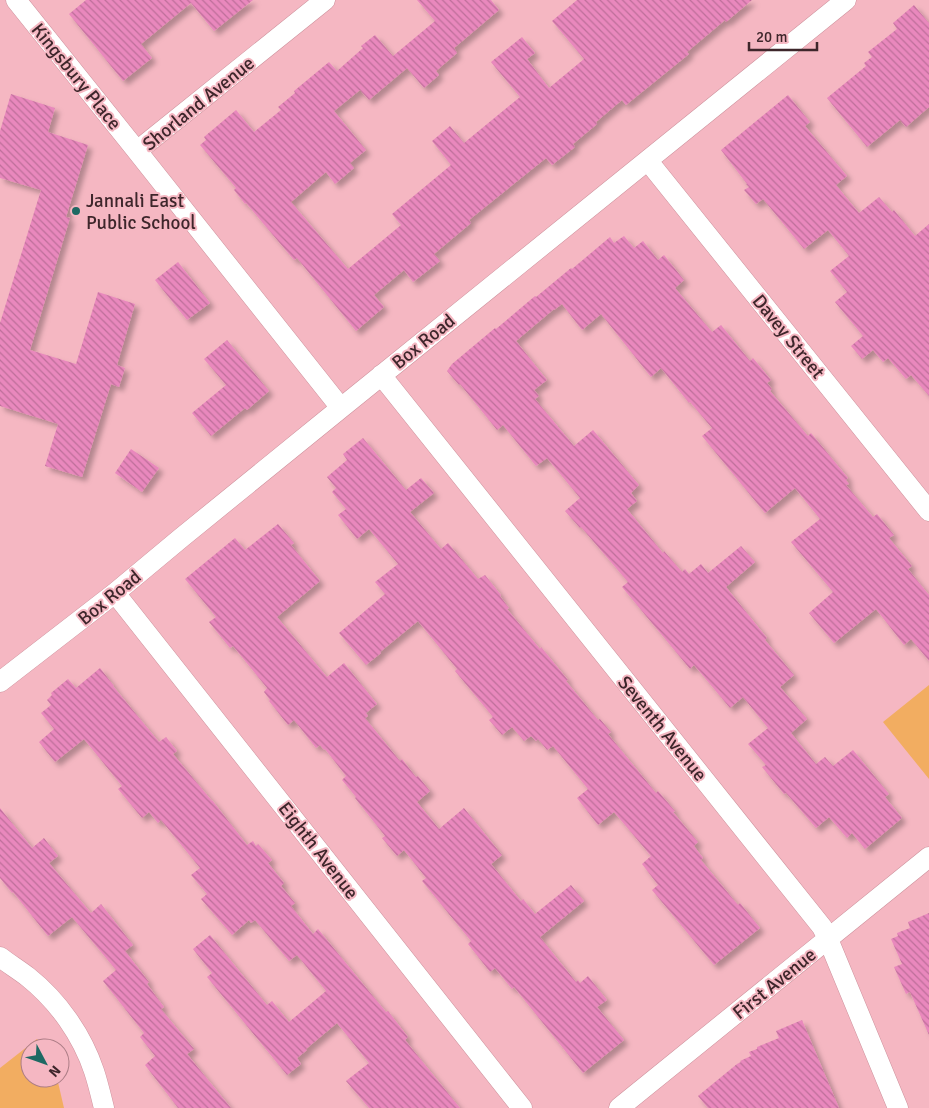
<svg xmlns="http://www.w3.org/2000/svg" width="929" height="1108" font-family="Signika,sans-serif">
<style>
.green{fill:#f2ad61}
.building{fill:url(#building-back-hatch);filter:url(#shadow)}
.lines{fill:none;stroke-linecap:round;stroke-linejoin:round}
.minor-casing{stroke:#cd919c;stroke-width:21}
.minor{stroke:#fff;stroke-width:20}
.poi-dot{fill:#1e6963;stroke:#f5b7c2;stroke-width:2}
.labels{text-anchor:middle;stroke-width:4;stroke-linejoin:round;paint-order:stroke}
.street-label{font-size:19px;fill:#3e262b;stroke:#f5b7c2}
.poi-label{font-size:19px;fill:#3e262b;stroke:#f5b7c2;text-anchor:start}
</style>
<defs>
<pattern id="building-back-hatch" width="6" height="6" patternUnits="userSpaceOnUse" patternTransform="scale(1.25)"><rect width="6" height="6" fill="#e988bd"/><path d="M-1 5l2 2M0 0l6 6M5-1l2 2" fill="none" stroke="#be6f9a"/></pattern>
<filter id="shadow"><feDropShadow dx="4.5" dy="4.5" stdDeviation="2.5" flood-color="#0004"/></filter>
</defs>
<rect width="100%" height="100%" fill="#f5b7c2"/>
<path class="green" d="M 929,685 L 929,779 L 883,722 Z
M 37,1039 L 44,1048 L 30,1048 L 30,1078 L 57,1078 L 64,1108 L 0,1108 L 0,1068 Z"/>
<path class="building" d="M 86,0 L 253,0 L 214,31 L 191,3 L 141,44 L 152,58 L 123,81 L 69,14 Z
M 417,0 L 491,0 L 499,10 L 454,48 L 457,53 L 436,71 L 439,75 L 424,88 L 407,68 L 369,100 L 360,90 L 334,111 L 366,150 L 350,163 L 354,168 L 335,184 L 326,172 L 291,202 L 348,269 L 401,225 L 392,214 L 451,165 L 432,141 L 450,126 L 464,143 L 520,97 L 491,62 L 522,37 L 535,53 L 527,59 L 549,88 L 584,59 L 552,21 L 577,0 L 752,0 L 726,22 L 725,20 L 687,52 L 689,54 L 626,105 L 622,100 L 596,122 L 597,124 L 573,144 L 575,147 L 552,165 L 546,158 L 469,220 L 471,223 L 434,254 L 440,261 L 413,282 L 404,270 L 374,295 L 384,307 L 356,331 L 297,258 L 294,260 L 246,203 L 245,204 L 234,190 L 236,188 L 200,145 L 206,140 L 204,137 L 236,110 L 254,132 L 281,110 L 278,107 L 295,93 L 294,91 L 329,62 L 337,71 L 363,48 L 361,46 L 375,35 L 393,56 L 435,21 Z
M 914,5 L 929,23 L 929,107 L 906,127 L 900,120 L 867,147 L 827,98 L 866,66 L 864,63 L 872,57 L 868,52 L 897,29 L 893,23 Z
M 11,94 L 55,108 L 48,132 L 88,145 L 66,217 L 70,218 L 30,350 L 76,364 L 98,292 L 135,304 L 117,365 L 125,368 L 119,387 L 111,384 L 82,477 L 45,466 L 58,424 L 0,406 L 0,323 L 41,190 L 0,178 L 0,131 Z
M 788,95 L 810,122 L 805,126 L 847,176 L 836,185 L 859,213 L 879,197 L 892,212 L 894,210 L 915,236 L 929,224 L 929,396 L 911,375 L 906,379 L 888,358 L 883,362 L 873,350 L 862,359 L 851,346 L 863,336 L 835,302 L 847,292 L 830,271 L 849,256 L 828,230 L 804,249 L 763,199 L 756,204 L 744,190 L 749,187 L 746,184 L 747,184 L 721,150 Z
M 624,236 L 634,248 L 643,241 L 658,260 L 664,255 L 684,280 L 675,288 L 712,332 L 721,325 L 750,361 L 753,358 L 771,380 L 767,383 L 772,389 L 770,391 L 808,436 L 811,433 L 848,478 L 846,480 L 849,484 L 846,485 L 873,517 L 877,514 L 894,535 L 889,538 L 912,566 L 908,569 L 929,595 L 929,661 L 911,639 L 904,645 L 876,609 L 834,643 L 809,613 L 833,592 L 791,542 L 820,519 L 795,488 L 765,513 L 702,436 L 712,428 L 690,402 L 689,403 L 661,368 L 651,377 L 601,314 L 582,330 L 562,304 L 554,310 L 554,309 L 516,341 L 547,380 L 534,390 L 539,396 L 535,399 L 574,446 L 593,430 L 639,485 L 631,493 L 637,501 L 627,509 L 663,553 L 664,551 L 682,572 L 685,569 L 689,574 L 701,564 L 708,573 L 741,546 L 755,562 L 726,587 L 767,638 L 765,640 L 794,675 L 780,687 L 807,719 L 791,733 L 816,764 L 825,757 L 833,766 L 853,750 L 889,794 L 885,797 L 902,818 L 865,849 L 852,833 L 847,838 L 829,817 L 816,828 L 786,793 L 784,794 L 762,767 L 766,765 L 748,744 L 768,728 L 743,697 L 730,708 L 694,665 L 690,669 L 622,587 L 628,582 L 581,527 L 580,528 L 565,511 L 580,498 L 547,458 L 536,466 L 503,425 L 497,430 L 460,384 L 459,385 L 447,371 L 452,364 L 495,328 L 496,329 L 535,296 L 536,297 L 571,268 L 572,269 L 610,237 L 614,243 Z
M 178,262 L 210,303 L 187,320 L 155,280 Z
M 227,340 L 269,391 L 247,410 L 245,408 L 211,436 L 192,413 L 226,385 L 204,359 Z
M 363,438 L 406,490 L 421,478 L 434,493 L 410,512 L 441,549 L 448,543 L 478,579 L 485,575 L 501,595 L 500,596 L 509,608 L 507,609 L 540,649 L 541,647 L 568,680 L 566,681 L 598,720 L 600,719 L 611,732 L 608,734 L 656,793 L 658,791 L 675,811 L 673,812 L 698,842 L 694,846 L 703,858 L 701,860 L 738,905 L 740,903 L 760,928 L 714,965 L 652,890 L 658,885 L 642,864 L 651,856 L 614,812 L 598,825 L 577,798 L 588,789 L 553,746 L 547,750 L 538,739 L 536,741 L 531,736 L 524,741 L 512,727 L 502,735 L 489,720 L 493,717 L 455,671 L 457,669 L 418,621 L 380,652 L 381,653 L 366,665 L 339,633 L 385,594 L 375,582 L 398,564 L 369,529 L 357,539 L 338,515 L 346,509 L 332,492 L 336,488 L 327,477 L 347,460 L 343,454 Z
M 131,449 L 159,468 L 142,492 L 115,473 Z
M 278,524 L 294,543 L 291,545 L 320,581 L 277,617 L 327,677 L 344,663 L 377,704 L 366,713 L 368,716 L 365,718 L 400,761 L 402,759 L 416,777 L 418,776 L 430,791 L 417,802 L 439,829 L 464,808 L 502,855 L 491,864 L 521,901 L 523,899 L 535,914 L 571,885 L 584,901 L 540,937 L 576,982 L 578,980 L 580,983 L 588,976 L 607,1000 L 597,1007 L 624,1040 L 583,1073 L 514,987 L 512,989 L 495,968 L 490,972 L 468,944 L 471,941 L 422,881 L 426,878 L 404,850 L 397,856 L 382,838 L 385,836 L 355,798 L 356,797 L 342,780 L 346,776 L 325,749 L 324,750 L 320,745 L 316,748 L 294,720 L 288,725 L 269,701 L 270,700 L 264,692 L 267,688 L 233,646 L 230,648 L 209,622 L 216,617 L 185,579 L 235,538 L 245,550 Z
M 100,668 L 114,686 L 113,686 L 159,742 L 166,737 L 177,751 L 173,754 L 212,801 L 212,800 L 247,845 L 253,841 L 256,846 L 258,844 L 272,860 L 268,863 L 284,883 L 281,886 L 295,903 L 291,906 L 313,934 L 318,929 L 386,1012 L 388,1011 L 408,1037 L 405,1040 L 460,1108 L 369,1108 L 346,1081 L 369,1063 L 337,1023 L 306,1049 L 307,1050 L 297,1058 L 301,1064 L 287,1075 L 207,977 L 212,973 L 193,949 L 210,935 L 267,1005 L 272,1001 L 289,1022 L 326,991 L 297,955 L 289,961 L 255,920 L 251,923 L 249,920 L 232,935 L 201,899 L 207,894 L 191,875 L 200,868 L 161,820 L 158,823 L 149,812 L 142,818 L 118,789 L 122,786 L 84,739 L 55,762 L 39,742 L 54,729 L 41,713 L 51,705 L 47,700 L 52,695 L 51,693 L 68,679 L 76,688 Z
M 0,808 L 32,848 L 44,838 L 58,856 L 49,863 L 91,913 L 101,904 L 133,945 L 125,951 L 149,982 L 147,984 L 164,1007 L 161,1009 L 194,1049 L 187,1054 L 231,1108 L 178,1108 L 145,1065 L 155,1056 L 140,1037 L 144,1033 L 103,981 L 116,970 L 72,917 L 48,936 L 13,892 L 12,893 L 0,878 Z
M 929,913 L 929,1035 L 910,992 L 906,994 L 894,967 L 902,964 L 891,939 L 898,936 L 897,933 L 910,928 L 908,922 Z
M 802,1020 L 839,1108 L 708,1108 L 698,1096 L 737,1064 L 741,1062 L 740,1061 L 751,1056 L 749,1052 L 757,1049 L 757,1047 L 779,1038 L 776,1031 Z"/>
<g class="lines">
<defs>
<path id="minor" d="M 16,0 L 137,151
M 325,0 L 137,151 L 341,408
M 648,161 L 929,511
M 381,375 L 822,927 L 828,939 L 898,1108
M 115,593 L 522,1108
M 0,682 L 115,593 L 181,538 L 341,408 L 846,0
M 0,957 C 9,964 19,970 28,977 C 58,1001 82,1035 94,1071 C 98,1083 101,1096 104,1108
M 619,1108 L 929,857"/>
</defs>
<use href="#minor" class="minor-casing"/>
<use href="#minor" class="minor"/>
</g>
<circle class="poi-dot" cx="76" cy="211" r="5"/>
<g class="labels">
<g class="street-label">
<text transform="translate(77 76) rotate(51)" y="7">Kingsbury Place</text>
<text transform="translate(198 103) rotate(-39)" y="7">Shorland Avenue</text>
<text transform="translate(789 336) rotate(51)" y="7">Davey Street</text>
<text transform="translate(423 341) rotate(-39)" y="7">Box Road</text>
<text transform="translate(109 597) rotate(-39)" y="7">Box Road</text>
<text transform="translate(663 728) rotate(51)" y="7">Seventh Avenue</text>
<text transform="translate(319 850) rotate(52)" y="7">Eighth Avenue</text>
<text transform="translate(774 983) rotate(-39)" y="7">First Avenue</text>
</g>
<g class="poi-label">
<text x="86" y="207">Jannali East<tspan x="86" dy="22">Public School</tspan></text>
</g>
</g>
<g transform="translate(45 1063) rotate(131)"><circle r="24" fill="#f5b7c2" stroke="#ac7d86"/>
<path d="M0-4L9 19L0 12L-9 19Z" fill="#1e6963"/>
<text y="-8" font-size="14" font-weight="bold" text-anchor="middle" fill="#3e262b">N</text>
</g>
<path d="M749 42v8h68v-8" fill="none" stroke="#3e262b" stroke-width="2.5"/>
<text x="756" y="42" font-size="15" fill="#3e262b" stroke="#f5b7c2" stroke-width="4" paint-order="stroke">20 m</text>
</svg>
